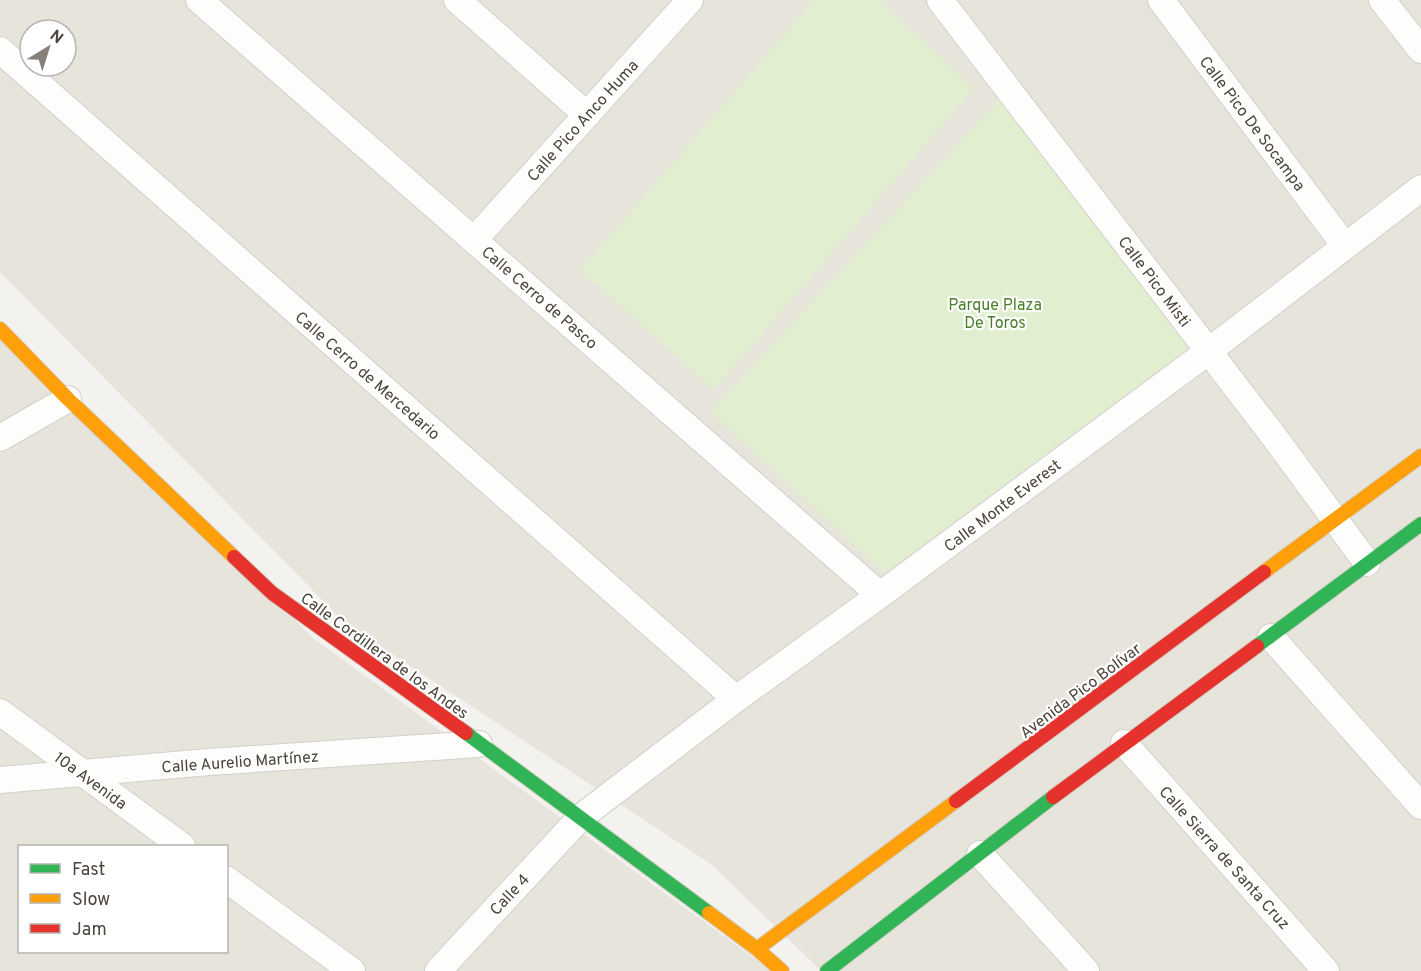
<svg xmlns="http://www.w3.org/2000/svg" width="1421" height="971" font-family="Overpass,sans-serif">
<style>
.residential{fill:#e7e4dc;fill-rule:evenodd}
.green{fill:#e1eecf}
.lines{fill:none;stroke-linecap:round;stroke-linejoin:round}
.street-casing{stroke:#d2d0cb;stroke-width:28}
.fast-casing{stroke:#d3cfc5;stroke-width:16}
.slow-casing{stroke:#d3cfc5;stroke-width:16}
.jam-casing{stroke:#d3cfc5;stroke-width:16}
.street{stroke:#fdfdfc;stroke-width:26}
.fast{stroke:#30b455;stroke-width:14}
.slow{stroke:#ff9f0a;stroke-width:14}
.jam{stroke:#e5322d;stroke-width:14}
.labels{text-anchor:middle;stroke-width:4.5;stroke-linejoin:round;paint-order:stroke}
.street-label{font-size:16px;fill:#4b4439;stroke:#fff}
.park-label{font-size:16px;fill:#4a7f2a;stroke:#fff}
</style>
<rect width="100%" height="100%" fill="#f4f2ee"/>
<path class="residential" d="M 0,0 L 1421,0 L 1421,971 L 821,971 L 711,864 L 345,623 L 0,272 ZM 30,30 L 66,30 L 66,66 L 30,66 Z
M 0,321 L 313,638 L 772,971 L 0,971 ZM 20,846 L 226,846 L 226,952 L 20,952 Z"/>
<path class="green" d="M 814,0 L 879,0 L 974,88 L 714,390 L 580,270 Z
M 1008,90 L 1195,344 L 885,573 L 710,412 Z"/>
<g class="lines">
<defs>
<path id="street" d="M 199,0 L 880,595
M 457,0 L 587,115
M 940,0 L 1275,438 L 1367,563
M 1161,0 L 1345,246
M 1382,0 L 1421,50
M 0,50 L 736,699
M 474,240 L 690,0
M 0,438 L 68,399
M 1271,637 L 1421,806
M 0,712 L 182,846
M 1124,743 L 1326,971
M 0,780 L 209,762 L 479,744
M 980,854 L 1086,971
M 226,879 L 352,971
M 438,971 L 581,817 L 736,699 L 880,595 L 1209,351 L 1421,188"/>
<path id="fast" d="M 1257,646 L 1421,524
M 466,733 L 709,913
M 827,971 L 1053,797"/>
<path id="slow" d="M 0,329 L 68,399 L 234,557
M 1264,572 L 1421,456
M 709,913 L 757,949 L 782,971
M 757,949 L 956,801"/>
<path id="jam" d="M 234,557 L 272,593 L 466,733
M 1053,797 L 1257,646
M 956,801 L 1264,572"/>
</defs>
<use href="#street" class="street-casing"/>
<use href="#fast" class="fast-casing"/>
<use href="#slow" class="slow-casing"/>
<use href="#jam" class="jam-casing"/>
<use href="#street" class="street"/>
<use href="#fast" class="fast"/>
<use href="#slow" class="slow"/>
<use href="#jam" class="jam"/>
</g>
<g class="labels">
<g class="street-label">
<text transform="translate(582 120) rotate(-48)" y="6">Calle Pico Anco Huma</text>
<text transform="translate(1253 123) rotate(53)" y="6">Calle Pico De Socampa</text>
<text transform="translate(1155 281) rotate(53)" y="6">Calle Pico Misti</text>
<text transform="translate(540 297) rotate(41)" y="6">Calle Cerro de Pasco</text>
<text transform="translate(368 375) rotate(41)" y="6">Calle Cerro de Mercedario</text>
<text transform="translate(1002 505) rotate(-37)" y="6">Calle Monte Everest</text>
<text transform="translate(385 655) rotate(36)" y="6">Calle Cordillera de los Andes</text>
<text transform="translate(1080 690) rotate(-37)" y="6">Avenida Pico Bolívar</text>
<text transform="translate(240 761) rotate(-4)" y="6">Calle Aurelio Martínez</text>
<text transform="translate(91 780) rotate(36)" y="6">10a Avenida</text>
<text transform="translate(1225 857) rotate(48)" y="6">Calle Sierra de Santa Cruz</text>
<text transform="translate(509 894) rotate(-47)" y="6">Calle 4</text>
</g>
<g class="park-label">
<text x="995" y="310">Parque Plaza<tspan x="995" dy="18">De Toros</tspan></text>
</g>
</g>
<rect x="18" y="845" width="210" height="108" fill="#ffffff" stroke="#b7b4b0" stroke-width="1.5"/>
<rect x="30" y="864" width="30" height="9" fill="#30b455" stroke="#b7b4b0" stroke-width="1.5"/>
<text x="72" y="875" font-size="18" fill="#4b4439">Fast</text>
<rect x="30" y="894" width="30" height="9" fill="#ff9f0a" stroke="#b7b4b0" stroke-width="1.5"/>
<text x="72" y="905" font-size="18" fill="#4b4439">Slow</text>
<rect x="30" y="924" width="30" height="9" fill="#e5322d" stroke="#b7b4b0" stroke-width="1.5"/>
<text x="72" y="935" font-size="18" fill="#4b4439">Jam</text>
<g transform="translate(48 48) rotate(38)"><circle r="28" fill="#ffffff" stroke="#b7b4b0" stroke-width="1.5"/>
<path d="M0-4.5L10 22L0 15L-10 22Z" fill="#868178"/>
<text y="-9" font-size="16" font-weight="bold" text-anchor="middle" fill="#4b4439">N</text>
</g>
</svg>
